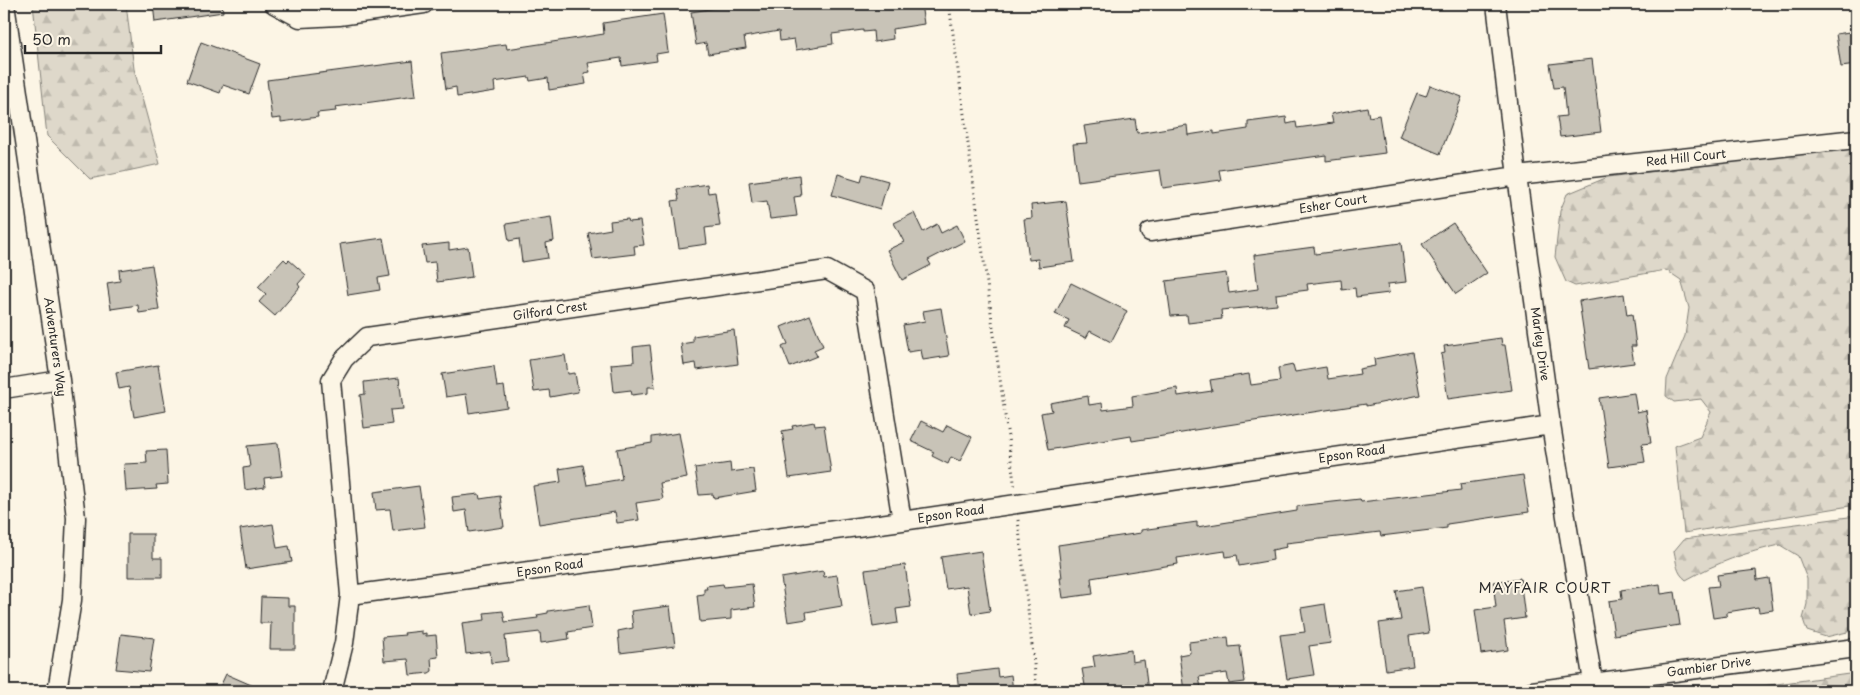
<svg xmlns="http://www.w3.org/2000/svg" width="1860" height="695" font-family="'Playpen Sans',sans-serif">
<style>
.forest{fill:url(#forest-firs);stroke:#84827a}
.building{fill:#c8c3b7;stroke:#2b2b2b}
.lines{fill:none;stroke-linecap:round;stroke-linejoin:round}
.street-casing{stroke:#2b2b2b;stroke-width:21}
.path{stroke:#2b2b2b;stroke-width:3;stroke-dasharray:1 4;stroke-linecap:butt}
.street{stroke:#fcf5e5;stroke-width:18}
.labels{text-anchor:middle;stroke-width:4;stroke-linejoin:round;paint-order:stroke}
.street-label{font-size:12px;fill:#2b2b2b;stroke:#fcf5e5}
.neighbourhood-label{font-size:14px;letter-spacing:1px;fill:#2b2b2b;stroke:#fcf5e5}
</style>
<defs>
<pattern id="forest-firs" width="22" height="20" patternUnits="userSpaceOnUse" patternTransform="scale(1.25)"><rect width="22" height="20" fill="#ded8ca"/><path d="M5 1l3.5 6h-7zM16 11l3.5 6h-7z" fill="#bfbaae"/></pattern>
</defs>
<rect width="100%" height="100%" fill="#fcf5e5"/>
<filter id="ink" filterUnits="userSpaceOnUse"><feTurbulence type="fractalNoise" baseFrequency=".02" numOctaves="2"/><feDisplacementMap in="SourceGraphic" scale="10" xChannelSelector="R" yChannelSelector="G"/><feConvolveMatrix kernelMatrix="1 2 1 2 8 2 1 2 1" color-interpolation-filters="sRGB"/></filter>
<g filter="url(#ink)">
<path class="forest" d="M 33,4 L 126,4 L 134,69 L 160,164 L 90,179 L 47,136 Z
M 1856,147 L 1856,505 L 1684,533 L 1675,446 L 1700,437 L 1711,412 L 1701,399 L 1674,402 L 1666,396 L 1667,379 L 1685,336 L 1689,308 L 1681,280 L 1666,270 L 1575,286 L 1566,282 L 1555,257 L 1560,211 L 1567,194 L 1608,177 Z
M 1856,516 L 1856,630 L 1826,637 L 1807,631 L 1803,619 L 1807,604 L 1807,579 L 1798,556 L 1780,545 C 1746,552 1716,563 1686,580 C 1676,572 1677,564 1674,551 L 1684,539 Z
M 1856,673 L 1856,691 L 1733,691 L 1748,688 Z"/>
<path class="building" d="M 153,4 L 222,4 L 223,12 L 155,22 Z
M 740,4 L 752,4 L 753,9 L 795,4 L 921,4 L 924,24 L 892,29 L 893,39 L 874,42 L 873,31 L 863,32 L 863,30 L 832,34 L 833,44 L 796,50 L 794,39 L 780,41 L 779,31 L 744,37 L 746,48 L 708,54 L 706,43 L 696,45 L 691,12 Z
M 663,14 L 668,52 L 656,54 L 657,61 L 622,66 L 621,58 L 588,63 L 590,72 L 584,73 L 586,84 L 549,90 L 548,78 L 530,81 L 529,77 L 494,82 L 495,91 L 457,97 L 456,87 L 446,89 L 441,53 L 506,44 L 507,49 L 604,34 L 603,23 Z
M 1856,31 L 1856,65 L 1841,67 L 1836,34 Z
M 201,42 L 260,64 L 249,94 L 223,85 L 220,93 L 187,81 Z
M 1592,59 L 1601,132 L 1560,137 L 1557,117 L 1566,116 L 1563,87 L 1554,88 L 1550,64 Z
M 412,61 L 416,96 L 335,107 L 336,111 L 317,113 L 318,117 L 281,122 L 281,118 L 272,119 L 267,80 Z
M 1430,85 L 1462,97 L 1440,154 L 1399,137 L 1417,93 L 1426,96 Z
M 1367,107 L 1369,117 L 1379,115 L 1385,153 L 1326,161 L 1326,155 L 1219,170 L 1221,180 L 1163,188 L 1160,170 L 1078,181 L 1073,144 L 1087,143 L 1084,126 L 1135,119 L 1137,133 L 1187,125 L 1188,135 L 1214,131 L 1214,134 L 1248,129 L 1248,122 L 1286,117 L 1287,124 L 1296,122 L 1297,128 L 1333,123 L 1331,114 Z
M 838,174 L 861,181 L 863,174 L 888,181 L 880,209 L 832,195 Z
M 799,175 L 801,196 L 794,197 L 797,216 L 770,219 L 767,201 L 752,203 L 749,182 Z
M 707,184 L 708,193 L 715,192 L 720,226 L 705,228 L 707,244 L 679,248 L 672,201 L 679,200 L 677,189 Z
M 1066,201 L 1074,262 L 1039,267 L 1038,259 L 1029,260 L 1024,219 L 1032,218 L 1031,205 Z
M 914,213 L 923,232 L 937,224 L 941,233 L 957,225 L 965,241 L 928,260 L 931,265 L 902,280 L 887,250 L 904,242 L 894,223 Z
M 551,217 L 554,241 L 546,243 L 548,258 L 522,262 L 519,239 L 509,241 L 506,224 Z
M 628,219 L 629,222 L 640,221 L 644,245 L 634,246 L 635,254 L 593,259 L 588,233 L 611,229 L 610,221 Z
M 1453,223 L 1487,273 L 1456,294 L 1422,244 Z
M 383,238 L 390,276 L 378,278 L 380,290 L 348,295 L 340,244 Z
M 449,243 L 449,250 L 468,247 L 472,277 L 437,282 L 435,262 L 425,263 L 422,246 Z
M 1401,243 L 1406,282 L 1388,284 L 1389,293 L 1356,297 L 1355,288 L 1342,290 L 1341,280 L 1307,284 L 1308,290 L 1276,294 L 1277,305 L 1221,310 L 1222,319 L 1188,323 L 1187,315 L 1171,316 L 1166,281 L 1226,273 L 1229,293 L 1258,289 L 1254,255 L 1314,247 L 1315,254 Z
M 284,259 L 287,262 L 289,260 L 306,275 L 298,284 L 300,287 L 275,316 L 259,302 L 266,294 L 258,287 Z
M 152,265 L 159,310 L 139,313 L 138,305 L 111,309 L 107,283 L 120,281 L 119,270 Z
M 1071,283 L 1127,311 L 1111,342 L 1090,331 L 1086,338 L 1065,328 L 1069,320 L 1055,314 Z
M 1624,294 L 1627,315 L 1632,314 L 1636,346 L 1631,346 L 1634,363 L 1589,369 L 1579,301 Z
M 941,308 L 949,356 L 923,360 L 921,350 L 908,352 L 903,325 L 925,321 L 923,311 Z
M 810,315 L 823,346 L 814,350 L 817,356 L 790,367 L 782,347 L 788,344 L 781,327 Z
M 734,330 L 738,364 L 697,370 L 696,363 L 684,365 L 681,344 L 693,342 L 693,336 Z
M 1501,338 L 1502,345 L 1505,345 L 1512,390 L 1448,399 L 1441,354 L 1445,353 L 1444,346 Z
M 650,345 L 655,387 L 648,387 L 648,393 L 632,395 L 631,390 L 614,392 L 611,364 L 634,362 L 633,347 Z
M 1412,352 L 1420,395 L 1366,406 L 1366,404 L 1188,431 L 1188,432 L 1132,441 L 1131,436 L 1048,450 L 1041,413 L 1052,411 L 1050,403 L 1088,396 L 1089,405 L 1102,403 L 1103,410 L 1133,406 L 1132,396 L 1177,388 L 1178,396 L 1212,391 L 1210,380 L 1249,374 L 1251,385 L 1280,381 L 1278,368 L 1293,365 L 1295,372 L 1326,367 L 1328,379 L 1360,374 L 1359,369 L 1375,366 L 1374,359 Z
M 565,355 L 568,374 L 575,373 L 578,392 L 550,397 L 549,390 L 534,392 L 529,360 Z
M 158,365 L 166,411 L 134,417 L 129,387 L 119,389 L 116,372 Z
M 494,366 L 497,387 L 504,386 L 507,407 L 469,413 L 466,394 L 446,397 L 442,374 Z
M 399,378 L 403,409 L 390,410 L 392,424 L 364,428 L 360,395 L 365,394 L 364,382 Z
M 1634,393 L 1637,412 L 1646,410 L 1651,443 L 1642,444 L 1645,462 L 1609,467 L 1599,398 Z
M 921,421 L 943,432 L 947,425 L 972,437 L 960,461 L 951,457 L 948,464 L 932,456 L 934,452 L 911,441 Z
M 814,422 L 815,426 L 824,425 L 831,472 L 789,478 L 782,431 L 793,429 L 792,426 Z
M 679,433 L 687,478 L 660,483 L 663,499 L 636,503 L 639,520 L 617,523 L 615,512 L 539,524 L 533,486 L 561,482 L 559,469 L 583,465 L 587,485 L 622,479 L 617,449 L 652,443 L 652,437 Z
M 278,443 L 282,476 L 264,478 L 265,487 L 245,490 L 243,468 L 250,467 L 247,446 Z
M 166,450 L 168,484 L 156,485 L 157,489 L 126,491 L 124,464 L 147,463 L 146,451 Z
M 730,463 L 731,472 L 753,469 L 756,491 L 714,498 L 713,494 L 699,495 L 695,468 Z
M 1523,475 L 1529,512 L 1447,524 L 1447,528 L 1381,536 L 1380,532 L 1286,543 L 1287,547 L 1272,550 L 1273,560 L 1239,566 L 1237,555 L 1226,557 L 1225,551 L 1177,558 L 1178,564 L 1091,578 L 1093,594 L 1063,598 L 1060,578 L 1062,578 L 1058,545 L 1141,533 L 1141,530 L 1197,522 L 1197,527 L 1297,511 L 1297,506 L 1360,499 L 1361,502 L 1461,490 L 1460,484 Z
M 419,486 L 425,527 L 393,531 L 390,509 L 376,510 L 374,492 Z
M 479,494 L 480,499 L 500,496 L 504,527 L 469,532 L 466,510 L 454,512 L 452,497 Z
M 273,524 L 277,548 L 289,546 L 292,562 L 246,569 L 240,529 Z
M 128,534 L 153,534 L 153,558 L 162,558 L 162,577 L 128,577 Z
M 981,551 L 990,611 L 971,614 L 967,586 L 946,589 L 941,557 Z
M 905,565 L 911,607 L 896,609 L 898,623 L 873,627 L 865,570 Z
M 1756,570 L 1757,580 L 1769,578 L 1773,610 L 1759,612 L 1758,607 L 1727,612 L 1727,616 L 1713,618 L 1708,587 L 1719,586 L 1717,575 Z
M 823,571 L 824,577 L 837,575 L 842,606 L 806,612 L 807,619 L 788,622 L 781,578 Z
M 1520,578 L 1525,618 L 1504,621 L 1508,650 L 1481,654 L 1475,610 L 1496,607 L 1493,582 Z
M 723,584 L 724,587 L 752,584 L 755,607 L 731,610 L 731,619 L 700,622 L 697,595 L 704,594 L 704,589 L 707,589 L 706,586 Z
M 1660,584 L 1661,594 L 1675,592 L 1680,625 L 1614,635 L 1609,601 L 1622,599 L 1621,590 Z
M 1422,587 L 1429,633 L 1409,636 L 1413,666 L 1386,670 L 1379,623 L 1401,620 L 1396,591 Z
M 261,597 L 288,598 L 288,606 L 295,606 L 295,649 L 270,649 L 271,623 L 260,623 Z
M 1325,604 L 1331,643 L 1309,646 L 1314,675 L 1287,679 L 1280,635 L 1305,632 L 1301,608 Z
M 589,605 L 592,628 L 568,632 L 569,639 L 541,643 L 540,632 L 505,636 L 508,661 L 491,663 L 490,651 L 466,654 L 462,623 L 485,620 L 484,613 L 503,611 L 505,622 L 538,618 L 537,615 L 548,613 L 548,611 Z
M 670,606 L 675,646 L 620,653 L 618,631 L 633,628 L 631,611 Z
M 422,631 L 422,634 L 426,633 L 426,636 L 436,635 L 438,657 L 431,658 L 432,671 L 429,673 L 410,675 L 408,659 L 384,661 L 382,637 L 405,635 L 404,633 Z
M 121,634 L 154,638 L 149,672 L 116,669 Z
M 1228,637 L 1229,647 L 1240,646 L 1245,682 L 1229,684 L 1227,673 L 1199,677 L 1201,688 L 1184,691 L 1179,655 L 1190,653 L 1189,642 Z
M 1131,650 L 1132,662 L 1144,660 L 1148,691 L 1132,691 L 1131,685 L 1102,690 L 1102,691 L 1086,691 L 1082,669 L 1095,667 L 1093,656 Z
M 997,669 L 998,677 L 1011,675 L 1013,691 L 959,691 L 957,674 Z
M 226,674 L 265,691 L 218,691 Z"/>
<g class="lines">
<defs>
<path id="street" d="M 5,4 L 60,380 L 76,518 L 72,600 L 57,691
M 274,4 L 300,18 L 339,16 L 424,4
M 1496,4 L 1517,176 L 1551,425 L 1593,682
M 1150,232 L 1517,176 L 1856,139
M 4,389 L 60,380
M 350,595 L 902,521 L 1551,425
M 332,691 L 344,643 L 350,595 L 331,380 L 344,359 L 367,337 L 827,270 L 865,291 L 902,521
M 1532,691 L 1856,648"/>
</defs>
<use href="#street" class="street-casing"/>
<path class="path" d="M 949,4 L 1015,489
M 1018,520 L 1037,691"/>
<use href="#street" class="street"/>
</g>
</g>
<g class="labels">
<g class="street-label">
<text transform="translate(1686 158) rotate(-6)" y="4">Red Hill Court</text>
<text transform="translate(1333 204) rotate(-9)" y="4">Esher Court</text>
<text transform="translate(550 311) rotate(-8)" y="4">Gilford Crest</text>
<text transform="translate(1540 344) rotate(82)" y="4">Marley Drive</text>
<text transform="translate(55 347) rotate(82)" y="4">Adventurers Way</text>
<text transform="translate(1352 454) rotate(-8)" y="4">Epson Road</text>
<text transform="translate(951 514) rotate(-8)" y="4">Epson Road</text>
<text transform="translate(550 568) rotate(-8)" y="4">Epson Road</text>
<text transform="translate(1709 667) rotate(-8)" y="4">Gambier Drive</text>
</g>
<g class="neighbourhood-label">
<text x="1545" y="593">MAYFAIR COURT</text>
</g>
</g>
<rect width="1860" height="695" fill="none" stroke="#fcf5e5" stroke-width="20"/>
<rect x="10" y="10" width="1840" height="675" fill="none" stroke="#2b2b2b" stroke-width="2" filter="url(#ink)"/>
<path d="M25 45v8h136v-8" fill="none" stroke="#2b2b2b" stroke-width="2.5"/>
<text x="32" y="45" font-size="15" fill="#2b2b2b" stroke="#fcf5e5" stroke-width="4" paint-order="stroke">50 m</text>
</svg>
